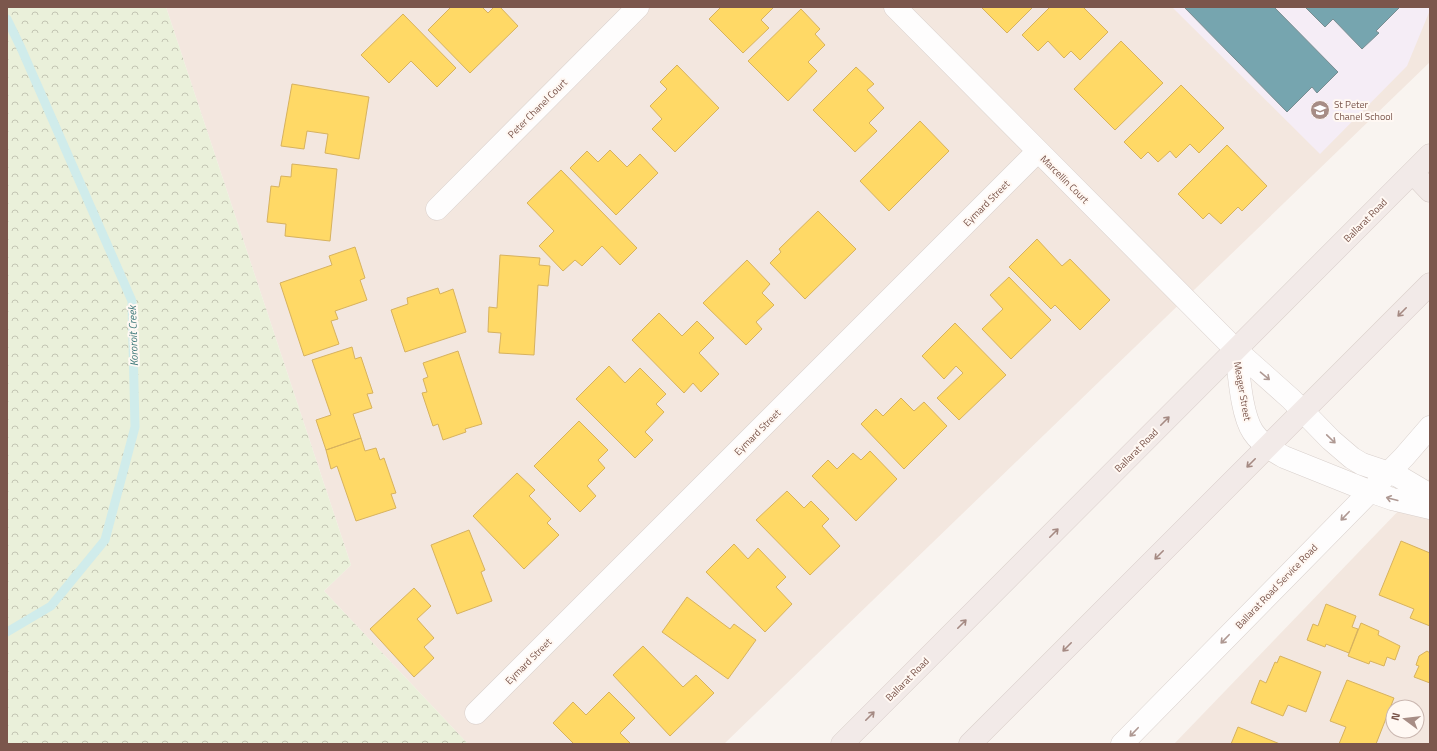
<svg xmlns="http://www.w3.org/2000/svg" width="1437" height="751" font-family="'Titillium Web',sans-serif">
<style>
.residential{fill:#f3e7df;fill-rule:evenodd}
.education{fill:#f5edf6}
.forest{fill:url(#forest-crowns)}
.homes{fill:#ffd966;stroke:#d7b25e}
.public{fill:#76a5af;stroke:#788d91}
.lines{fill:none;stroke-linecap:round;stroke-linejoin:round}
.stream{stroke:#d0eceb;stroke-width:9}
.minor-casing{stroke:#d9d0cc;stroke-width:23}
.trunk-casing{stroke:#dacfcb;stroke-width:23}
.minor{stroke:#fefdfd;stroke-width:22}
.trunk{stroke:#f2eae8;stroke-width:22}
.oneway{stroke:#a58a83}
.oneway2{stroke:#af9993}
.labels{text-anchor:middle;stroke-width:4;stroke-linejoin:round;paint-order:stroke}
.poi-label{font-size:10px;fill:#7b564c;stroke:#fff8f3;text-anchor:start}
.street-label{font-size:10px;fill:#7b564c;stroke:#fff8f3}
.water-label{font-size:11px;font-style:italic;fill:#3b7779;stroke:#fff8f3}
</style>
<defs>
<pattern id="forest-crowns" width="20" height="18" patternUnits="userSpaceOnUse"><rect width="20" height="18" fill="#eaf0da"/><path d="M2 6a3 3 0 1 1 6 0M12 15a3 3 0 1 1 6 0" fill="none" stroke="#c3c5b3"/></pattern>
</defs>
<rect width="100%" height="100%" fill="#f9f4f0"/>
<path class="residential" d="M 166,7 L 1430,7 L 1430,62 L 724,744 L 468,744 L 324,591 L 351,565 Z
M 1430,478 L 1430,744 L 1174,744 ZM 1393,707 L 1417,707 L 1417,731 L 1393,731 Z"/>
<path class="education" d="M 1172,7 L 1430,7 L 1430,10 L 1407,66 L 1320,154 Z"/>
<path class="forest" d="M 7,7 L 166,7 L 351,565 L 324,591 L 468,744 L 7,744 Z"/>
<path class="homes" d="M 451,7 L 482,7 L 488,13 L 494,7 L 500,7 L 518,26 L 470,73 L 428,30 Z
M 721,7 L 774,7 L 761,20 L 769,28 L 743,53 L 709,19 Z
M 981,7 L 1033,7 L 1007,33 Z
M 1050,7 L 1083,7 L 1108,32 L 1080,60 L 1071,51 L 1064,58 L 1048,41 L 1038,51 L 1022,35 Z
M 801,9 L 820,29 L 815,34 L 825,45 L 808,62 L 817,71 L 788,101 L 748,61 Z
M 403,14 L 456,68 L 437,87 L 411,61 L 389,83 L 361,55 Z
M 1121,41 L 1163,83 L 1115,130 L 1074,89 Z
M 677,65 L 719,108 L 675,152 L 652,129 L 662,119 L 650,106 L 667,89 L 660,82 Z
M 856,67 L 874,84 L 867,90 L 884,108 L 869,123 L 877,131 L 855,152 L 813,110 Z
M 292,84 L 369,97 L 359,159 L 325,153 L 328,134 L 307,131 L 304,149 L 281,146 Z
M 1181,85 L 1224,128 L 1199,153 L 1190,144 L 1176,158 L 1170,151 L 1158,162 L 1148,152 L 1141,159 L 1124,142 Z
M 920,121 L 949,151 L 889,211 L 860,181 Z
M 1227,145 L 1267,186 L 1242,211 L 1238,207 L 1221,224 L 1209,213 L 1203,219 L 1178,194 Z
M 610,150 L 627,167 L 640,154 L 658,173 L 616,215 L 570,168 L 587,151 L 598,162 Z
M 292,164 L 337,169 L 330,241 L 285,236 L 286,224 L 267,222 L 271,186 L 279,187 L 281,176 L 291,177 Z
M 561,170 L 637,248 L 620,265 L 602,246 L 582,266 L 575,260 L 563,271 L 539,246 L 554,231 L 527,203 Z
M 818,211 L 856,249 L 805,299 L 770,263 L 781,252 L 779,249 Z
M 1037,239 L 1062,266 L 1070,259 L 1110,300 L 1080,330 L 1055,305 L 1051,309 L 1009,267 Z
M 355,247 L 365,278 L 360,280 L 367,300 L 335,311 L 338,319 L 331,321 L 339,344 L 304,356 L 280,283 L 332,265 L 329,256 Z
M 500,255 L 540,258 L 539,265 L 550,266 L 548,286 L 538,285 L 534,355 L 499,353 L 501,333 L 488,332 L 489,307 L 497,308 Z
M 747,260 L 770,284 L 762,293 L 774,305 L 756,322 L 762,329 L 746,345 L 703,303 Z
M 1009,277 L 1051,320 L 1011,359 L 982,329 L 1003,309 L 990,295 Z
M 438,288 L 440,294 L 453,289 L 466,332 L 405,352 L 391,310 L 408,304 L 407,298 Z
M 659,313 L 682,336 L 697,321 L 714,338 L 699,353 L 719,374 L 701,392 L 693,383 L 684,393 L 632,340 Z
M 955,323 L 1006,375 L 959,420 L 937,398 L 963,373 L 956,366 L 944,379 L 922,356 Z
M 352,347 L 355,359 L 361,357 L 373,393 L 367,394 L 372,408 L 353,414 L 361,438 L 326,450 L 316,420 L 331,415 L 312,360 Z
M 458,351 L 482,424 L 465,429 L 466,432 L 443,440 L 438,424 L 433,426 L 422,393 L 427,392 L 423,379 L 428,377 L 423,363 Z
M 609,366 L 625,383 L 640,368 L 666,394 L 656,404 L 664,412 L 645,432 L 653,440 L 635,458 L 576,399 Z
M 901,398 L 914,411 L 924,402 L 947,426 L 904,469 L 861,424 L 876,409 L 883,416 Z
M 579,421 L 608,450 L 598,460 L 605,468 L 587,486 L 596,496 L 580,512 L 534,466 Z
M 361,438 L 365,451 L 376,448 L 380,460 L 384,458 L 396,493 L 391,494 L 396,508 L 356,521 L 337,466 L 331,469 L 326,450 Z
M 870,451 L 897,479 L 856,521 L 812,476 L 828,460 L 837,469 L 853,453 L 861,460 Z
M 517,473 L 535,490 L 529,496 L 551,519 L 547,523 L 559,535 L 524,569 L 473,516 Z
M 787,491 L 804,508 L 811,501 L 829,519 L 822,526 L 840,546 L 810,575 L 756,520 Z
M 469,530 L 485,570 L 481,572 L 492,601 L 457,614 L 431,545 Z
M 1401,541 L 1430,553 L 1430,626 L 1410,618 L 1414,609 L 1379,595 Z
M 734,544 L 748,559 L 758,548 L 786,577 L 776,587 L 792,604 L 765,632 L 706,572 Z
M 414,588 L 431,606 L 417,619 L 434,638 L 424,647 L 434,658 L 414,677 L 370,629 Z
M 687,597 L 730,629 L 734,624 L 756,640 L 728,679 L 662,632 Z
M 1326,604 L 1356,616 L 1352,627 L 1358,629 L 1349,653 L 1326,644 L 1325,647 L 1307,640 L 1313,624 L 1318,626 Z
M 1361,623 L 1379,631 L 1378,635 L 1400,646 L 1395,660 L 1387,657 L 1384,666 L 1370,661 L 1369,664 L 1348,656 Z
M 643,646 L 683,687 L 696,675 L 714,693 L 670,736 L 613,675 Z
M 1427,651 L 1430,653 L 1430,683 L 1414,677 L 1419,666 L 1416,665 L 1419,656 Z
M 1280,656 L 1321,672 L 1306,712 L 1288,705 L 1283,716 L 1251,703 L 1260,680 L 1266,683 L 1275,662 L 1277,663 Z
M 1347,680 L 1394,698 L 1376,744 L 1339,744 L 1346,727 L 1330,721 Z
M 609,692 L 635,718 L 620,733 L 631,744 L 574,744 L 553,723 L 573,702 L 586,715 Z
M 1238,727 L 1280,744 L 1231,744 Z"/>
<path class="public" d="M 1184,7 L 1274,7 L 1338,72 L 1317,93 L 1312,87 L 1287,112 Z
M 1305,7 L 1400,7 L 1376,31 L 1379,33 L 1362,49 L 1333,19 L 1325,27 Z"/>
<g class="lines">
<path class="stream" d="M 7,19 L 21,48 L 132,301 L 135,427 L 105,540 L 51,606 L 7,632"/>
<defs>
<path id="minor" d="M 895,7 L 1236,350 L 1291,399 L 1331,440 L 1352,458 L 1362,464 L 1398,476 L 1430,495
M 437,209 L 638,7
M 1236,350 C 1239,373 1241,414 1253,432 C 1260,443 1273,451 1284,457 L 1369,491 L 1392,499 L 1430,508
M 476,713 L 1038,151
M 1122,744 L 1404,457 L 1430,427"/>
<path id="trunk" d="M 1413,173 L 1430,191
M 842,744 L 1430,155
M 970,744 L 1430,284"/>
</defs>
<use href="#minor" class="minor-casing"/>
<use href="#trunk" class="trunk-casing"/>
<use href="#minor" class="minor"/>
<use href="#trunk" class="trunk"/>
</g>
<defs><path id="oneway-shaft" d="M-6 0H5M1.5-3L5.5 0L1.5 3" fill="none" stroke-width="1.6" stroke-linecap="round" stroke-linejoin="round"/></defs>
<g class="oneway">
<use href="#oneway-shaft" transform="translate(1402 312) rotate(135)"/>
<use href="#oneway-shaft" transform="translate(1165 421) rotate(-45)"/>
<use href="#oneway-shaft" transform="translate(1251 463) rotate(135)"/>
<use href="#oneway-shaft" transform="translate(1054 533) rotate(-45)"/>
<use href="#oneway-shaft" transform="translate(1159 555) rotate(135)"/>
<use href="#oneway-shaft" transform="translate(962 624) rotate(-45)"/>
<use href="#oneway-shaft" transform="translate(1067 647) rotate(135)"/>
<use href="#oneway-shaft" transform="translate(870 716) rotate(-45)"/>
</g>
<g class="oneway2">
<use href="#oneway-shaft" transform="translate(1265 376) rotate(40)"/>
<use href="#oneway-shaft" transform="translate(1331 439) rotate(44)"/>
<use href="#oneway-shaft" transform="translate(1392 499) rotate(-165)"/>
<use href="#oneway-shaft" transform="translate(1345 516) rotate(134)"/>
<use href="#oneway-shaft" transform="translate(1225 639) rotate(134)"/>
<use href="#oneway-shaft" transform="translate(1134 732) rotate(134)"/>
</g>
<defs>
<symbol id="school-disc" viewBox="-11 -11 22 22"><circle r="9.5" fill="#a78d85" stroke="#fff8f3"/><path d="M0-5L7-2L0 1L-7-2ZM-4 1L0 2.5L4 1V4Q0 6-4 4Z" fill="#fff"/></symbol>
</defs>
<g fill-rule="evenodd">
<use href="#school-disc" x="1309" y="99" width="22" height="22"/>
</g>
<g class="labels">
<g class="poi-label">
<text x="1334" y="108">St Peter<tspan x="1334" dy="12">Chanel School</tspan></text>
</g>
<g class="street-label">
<text transform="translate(537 108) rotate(-45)" y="4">Peter Chanel Court</text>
<text transform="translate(1065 179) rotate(45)" y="4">Marcellin Court</text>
<text transform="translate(986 203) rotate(-45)" y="4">Eymard Street</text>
<text transform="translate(1365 220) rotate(-45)" y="4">Ballarat Road</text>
<text transform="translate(1243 391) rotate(80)" y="4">Meager Street</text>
<text transform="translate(757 432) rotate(-45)" y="4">Eymard Street</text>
<text transform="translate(1136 450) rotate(-45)" y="4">Ballarat Road</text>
<text transform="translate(1276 586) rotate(-46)" y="4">Ballarat Road Service Road</text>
<text transform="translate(528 661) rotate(-45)" y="4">Eymard Street</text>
<text transform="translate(907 679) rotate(-45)" y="4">Ballarat Road</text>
</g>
<g class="water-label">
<text transform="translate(133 336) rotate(-92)" y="4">Kororoit Creek</text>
</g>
</g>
<rect width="1437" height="751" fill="none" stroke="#7b564c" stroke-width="16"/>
<g transform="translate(1405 719) rotate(285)"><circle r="19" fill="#fff8f3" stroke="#cab7b0"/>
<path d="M0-3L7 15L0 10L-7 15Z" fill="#a78d85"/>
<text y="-6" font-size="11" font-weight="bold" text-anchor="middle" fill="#7b564c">N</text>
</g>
</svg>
